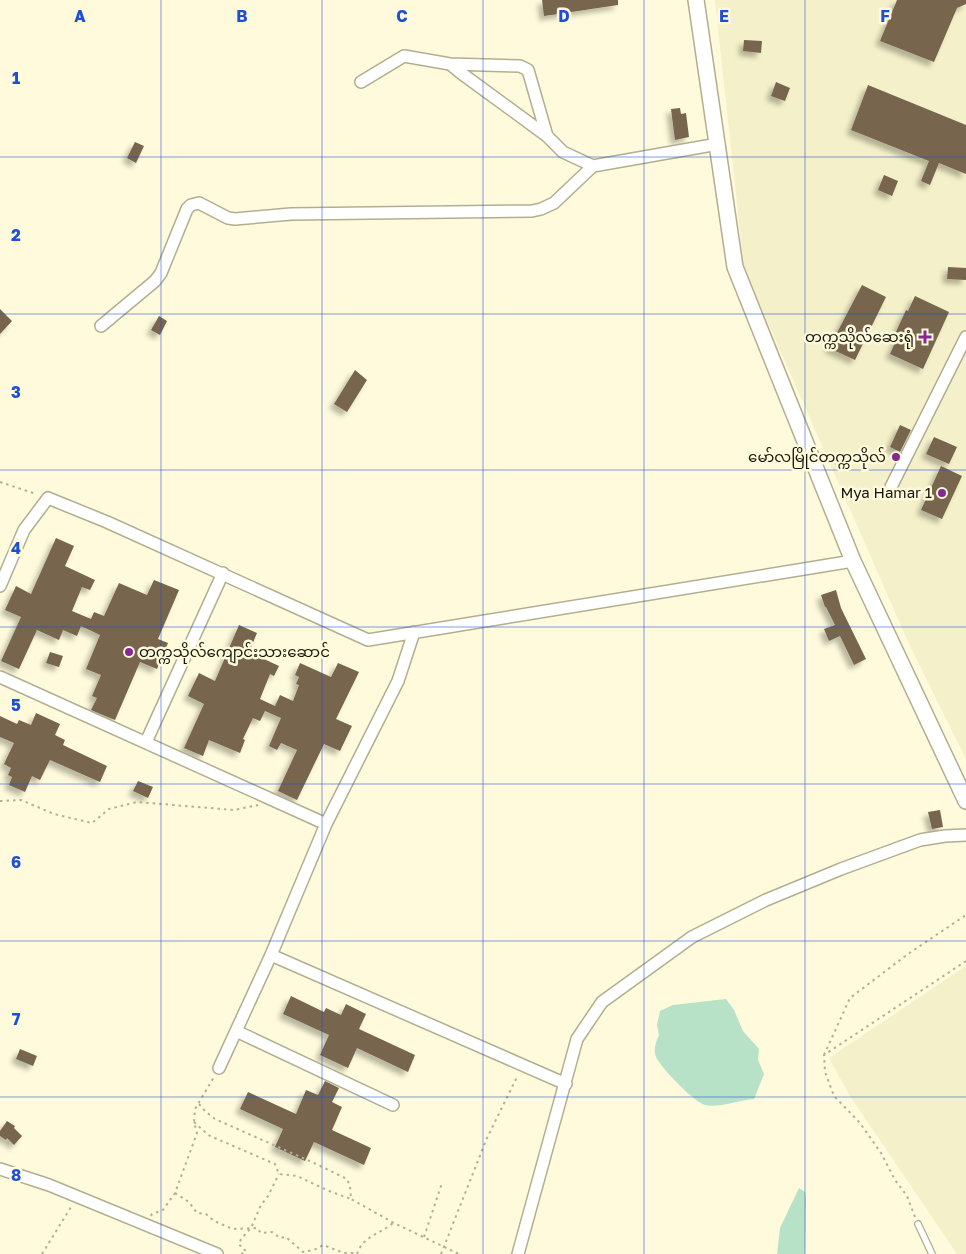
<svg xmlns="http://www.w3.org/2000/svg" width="966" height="1254" font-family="'Golos Text','Noto Sans Myanmar',sans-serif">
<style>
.built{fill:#f4f0c9}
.water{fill:#b8e2c8}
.building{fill:#77654e;filter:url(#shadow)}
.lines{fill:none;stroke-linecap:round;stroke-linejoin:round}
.service-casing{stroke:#b2ae91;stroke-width:8}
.minor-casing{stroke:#b2ae91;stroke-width:14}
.secondary-casing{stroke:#b2ae91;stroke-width:18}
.path{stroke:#b3b097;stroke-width:2;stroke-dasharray:2.5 4;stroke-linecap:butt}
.service{stroke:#fff;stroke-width:5.5}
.minor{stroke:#fff;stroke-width:11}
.secondary{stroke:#fff;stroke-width:15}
.grid{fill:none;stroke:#1d4ed8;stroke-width:1;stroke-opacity:0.55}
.poi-dot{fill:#852893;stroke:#fefadb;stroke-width:2}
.labels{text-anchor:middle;stroke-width:5;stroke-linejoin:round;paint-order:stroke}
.poi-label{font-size:15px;fill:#17160b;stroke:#fefadb;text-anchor:end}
.grid-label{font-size:16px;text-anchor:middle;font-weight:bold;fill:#1d4ed8;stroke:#fefadb;stroke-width:5;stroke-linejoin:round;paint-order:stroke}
</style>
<defs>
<filter id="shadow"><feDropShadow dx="-4.5" dy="4.5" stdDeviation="2.5" flood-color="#0004"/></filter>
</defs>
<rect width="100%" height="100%" fill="#fefadb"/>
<path class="built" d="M 715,0 L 966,0 L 966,759 L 910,646 L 744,268 Z
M 966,966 L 966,1254 L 957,1254 L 850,1096 L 829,1058 Z"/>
<path class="water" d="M 726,999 L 734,1010 L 743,1031 L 759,1049 L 758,1060 L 764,1074 L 754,1099 C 738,1100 721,1108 705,1105 C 694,1102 661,1068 656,1057 C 653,1049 656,1042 659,1035 L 657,1025 L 660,1011 L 673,1005 Z
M 799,1188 L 805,1192 L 806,1198 L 805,1254 L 777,1254 L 780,1228 Z"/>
<path class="building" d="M 542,0 L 618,0 L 618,5 L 544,16 Z
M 897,0 L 966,0 L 966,4 L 957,8 L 934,62 L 880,41 Z
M 744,40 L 762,41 L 761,53 L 743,51 Z
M 776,82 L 790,88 L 785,101 L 771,96 Z
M 868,85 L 966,125 L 966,174 L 939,163 L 930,185 L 921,181 L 929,161 L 851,130 Z
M 680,108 L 681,114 L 686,113 L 689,137 L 675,140 L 671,109 Z
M 135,142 L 144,146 L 136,163 L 127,158 Z
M 884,175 L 898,181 L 892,196 L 878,190 Z
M 948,267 L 966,268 L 966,280 L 947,279 Z
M 862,285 L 886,297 L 855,360 L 829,348 Z
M 915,296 L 949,312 L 923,369 L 890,354 L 898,336 L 895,334 L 906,310 L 908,311 Z
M 0,309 L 12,321 L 0,334 Z
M 159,316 L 167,321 L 160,335 L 151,330 Z
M 355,370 L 367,380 L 347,412 L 334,404 Z
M 900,425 L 911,430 L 900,452 L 890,447 Z
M 934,437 L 957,447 L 949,464 L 926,454 Z
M 941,466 L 962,476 L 942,519 L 921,510 Z
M 56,538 L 74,546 L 65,566 L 95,580 L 90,590 L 82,587 L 72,611 L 91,619 L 94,612 L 104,616 L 119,583 L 147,595 L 154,580 L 179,590 L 158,639 L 168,643 L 157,669 L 140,662 L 115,720 L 91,710 L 97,698 L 92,696 L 101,675 L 86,669 L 100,635 L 81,626 L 77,636 L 63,630 L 59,640 L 37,630 L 19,669 L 1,661 L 21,617 L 5,610 L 16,586 L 31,594 Z
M 836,590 L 841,608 L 866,659 L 854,665 L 840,636 L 829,641 L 824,629 L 835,625 L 826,607 L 825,607 L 821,595 Z
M 239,625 L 257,633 L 249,652 L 279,666 L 274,676 L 270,674 L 260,699 L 275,706 L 280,695 L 293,701 L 299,685 L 296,684 L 299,677 L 295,675 L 300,663 L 331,677 L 338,663 L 359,672 L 336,719 L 352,726 L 340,751 L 324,744 L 297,800 L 278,791 L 297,750 L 281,743 L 277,750 L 269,746 L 281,718 L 265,711 L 260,721 L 253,718 L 243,739 L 245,740 L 240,753 L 209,740 L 203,756 L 184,748 L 204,704 L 188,696 L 199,673 L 215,681 Z
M 50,652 L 63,656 L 59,667 L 46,663 Z
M 36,713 L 60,724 L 55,735 L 65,740 L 63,745 L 107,766 L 100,782 L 50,760 L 40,780 L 32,776 L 25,792 L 9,785 L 12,777 L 8,775 L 11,768 L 4,764 L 14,743 L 0,737 L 0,716 L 17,724 L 19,720 L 31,725 Z
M 138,781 L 153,787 L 148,798 L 133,791 Z
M 940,810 L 943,827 L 932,829 L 928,812 Z
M 291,996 L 324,1012 L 326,1008 L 341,1015 L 346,1004 L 366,1014 L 359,1029 L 415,1055 L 408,1072 L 357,1048 L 348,1068 L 320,1055 L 329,1035 L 283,1014 Z
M 20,1049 L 37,1056 L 33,1066 L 16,1059 Z
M 325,1081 L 339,1088 L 332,1102 L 342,1107 L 332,1130 L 371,1148 L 364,1165 L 314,1142 L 305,1161 L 275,1147 L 283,1129 L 240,1109 L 248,1092 L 296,1114 L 306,1090 L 318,1095 Z
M 7,1121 L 15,1126 L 14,1128 L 22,1136 L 14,1145 L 7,1138 L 6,1140 L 0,1136 L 0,1131 Z"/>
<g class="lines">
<defs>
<path id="service" d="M 918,1224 L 932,1254"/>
<path id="minor" d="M 450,64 L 461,73 L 547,136 L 563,152 L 593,166
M 361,82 L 404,56 L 450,64 L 520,66 L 528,70 L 547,136
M 101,326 L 155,281 L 161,273 L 187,209 L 191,205 L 199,203 L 228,218 L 235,219 L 291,214 L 532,211 L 541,209 L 554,203 L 593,166 L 718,144
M 891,487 L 966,337
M 0,586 L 24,530 L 48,498 L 107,522 L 368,640 L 853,561
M 414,632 L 398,681 L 326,824 L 271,955 L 566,1084
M 0,677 L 326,824
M 146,742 L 223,573
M 236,1031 L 393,1105
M 219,1068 L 271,955
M 0,1169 L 49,1185 L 217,1254
M 518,1254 L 577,1039 L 602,1002 L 692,937 L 766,900 L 841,869 L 920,840 L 945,836 L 966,835"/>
<path id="secondary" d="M 696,0 L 735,267 L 853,561 L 966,801"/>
</defs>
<use href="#service" class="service-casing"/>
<use href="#minor" class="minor-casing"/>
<use href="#secondary" class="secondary-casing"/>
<path class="path" d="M 0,482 L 36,494
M 0,801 L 21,800 L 54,814 L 92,823 L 109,809 L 137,802 L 234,810 L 258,805
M 824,1055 L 850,998 L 908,954 L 966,915
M 199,1104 L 205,1111 L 215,1119 L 312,1162 L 347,1179 L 350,1186 L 351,1199 L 394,1223 L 459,1254
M 194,1122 L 208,1135 L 275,1164 L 279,1174 L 297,1176 L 329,1191 L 351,1199
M 175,1193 L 189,1202 L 197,1213 L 206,1214 L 214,1221 L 233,1229 L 257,1228 L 261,1233 L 272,1232 L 280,1238 L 286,1237 L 303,1252 L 314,1250 L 323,1245 L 344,1253 L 357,1253
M 151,1216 L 152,1214 L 163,1210 L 175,1193 L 197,1133 L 194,1122 L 195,1109 L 214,1077
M 915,1217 L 907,1196 L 895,1180 L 881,1153 L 860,1123 L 834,1096 L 825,1072 L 824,1055 L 966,961
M 424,1237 L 442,1183
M 42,1254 L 71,1207
M 241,1254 L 246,1252 L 243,1247 L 239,1245 L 241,1239 L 251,1228 L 261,1205 L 268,1196 L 279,1174
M 357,1254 C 363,1236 380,1234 393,1223
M 441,1254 L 487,1138 L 518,1075"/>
<use href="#service" class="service"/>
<use href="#minor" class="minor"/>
<use href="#secondary" class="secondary"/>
</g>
<path class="grid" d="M 161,0 L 161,1254M 322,0 L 322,1254M 483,0 L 483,1254M 644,0 L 644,1254M 805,0 L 805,1254M 0,157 L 966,157M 0,314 L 966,314M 0,470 L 966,470M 0,627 L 966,627M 0,784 L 966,784M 0,941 L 966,941M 0,1097 L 966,1097"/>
<g class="poi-dot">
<path d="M922.5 329.5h5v5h5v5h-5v5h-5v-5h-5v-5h5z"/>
<circle cx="896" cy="457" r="5"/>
<circle cx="942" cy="493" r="5"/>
<circle cx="129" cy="652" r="5"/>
</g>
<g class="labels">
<g class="poi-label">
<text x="914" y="342">တက္ကသိုလ်ဆေးရုံ</text>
<text x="886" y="462">မော်လမြိုင်တက္ကသိုလ်</text>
<text x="932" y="498">Mya Hamar 1</text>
<text x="139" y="657" text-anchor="start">တက္ကသိုလ်ကျောင်းသားဆောင်</text>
</g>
</g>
<g class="grid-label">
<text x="80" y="22">A</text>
<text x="242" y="22">B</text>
<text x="402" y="22">C</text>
<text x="564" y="22">D</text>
<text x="724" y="22">E</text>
<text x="885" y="22">F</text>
<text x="16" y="84">1</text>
<text x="16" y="241">2</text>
<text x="16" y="398">3</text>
<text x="16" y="554">4</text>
<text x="16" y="711">5</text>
<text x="16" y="868">6</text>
<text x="16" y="1025">7</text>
<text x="16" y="1181">8</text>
</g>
</svg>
